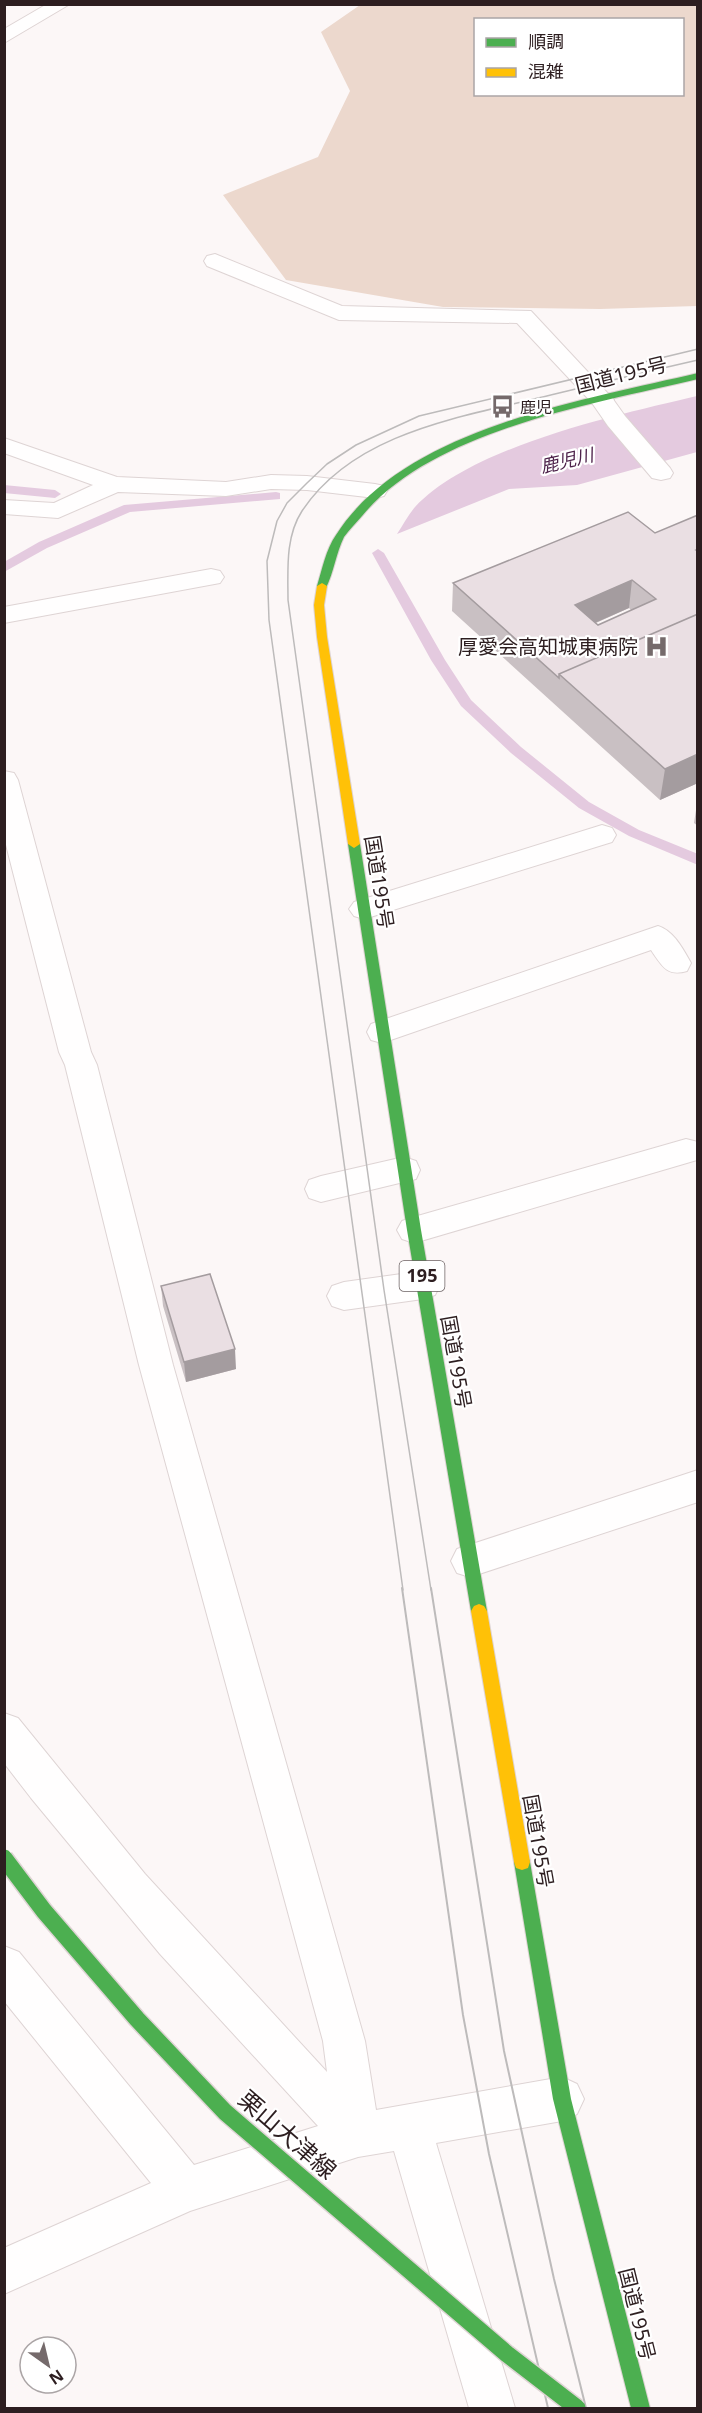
<svg xmlns="http://www.w3.org/2000/svg" width="702" height="2413" font-family="'Noto Sans','Noto Sans JP',sans-serif">
<style>
.green{fill:#ecd8cd;fill-rule:evenodd}
.water{fill:#e4cadf}
.lines{fill:none;stroke-linecap:round;stroke-linejoin:round}
.stream{fill:#e4cadf;fill-rule:evenodd}
.lane-casing{stroke:#ded4d4;stroke-width:2}
.street-casing{stroke:#ded4d4;stroke-width:2}
.fast-casing{stroke:#ded4d4;stroke-width:2}
.slow-casing{stroke:#ded4d4;stroke-width:2}
.lane{fill:#fffefe;fill-rule:evenodd}
.street{fill:#fffefe;fill-rule:evenodd}
.fast{fill:#4caf50;fill-rule:evenodd}
.slow{fill:#ffc107;fill-rule:evenodd}
.tram-far1{stroke:#bdbbbb;stroke-width:1.5}
.tram{stroke:#bdbbbb;stroke-width:2}
.fast-bridge-casing{stroke:#ded4d4;stroke-width:20;stroke-linecap:butt}
.fast-bridge{stroke:#4caf50;stroke-width:17}
.wall{fill:#c9c0c3;fill-rule:evenodd}
.shaded-wall{fill:#a49c9f}
.building{fill:#eadfe3;stroke:#a49c9f;stroke-width:1.5;fill-rule:evenodd}
.labels{text-anchor:middle;stroke-width:4.5;stroke-linejoin:round;paint-order:stroke}
.far-poi-label{font-size:16px;fill:#2d1e20;stroke:#fff;text-anchor:start}
.far-water-label{font-size:18px;font-style:italic;fill:#4d224a;stroke:#fff}
.shield{fill:#fff;stroke:#6c6263;stroke-width:1.5}
.shield-label{font-size:18px;font-weight:bold;fill:#2d1e20}
.street-label{font-size:20px;fill:#2d1e20;stroke:#fff}
.poi-label{font-size:20px;fill:#2d1e20;stroke:#fff;text-anchor:end}
.near-street-label{font-size:24px;fill:#2d1e20;stroke:#fff}
</style>
<rect width="100%" height="100%" fill="#fcf7f7"/>
<path class="green" d="M 360,5 L 697,5 L 697,306 L 600,309 L 443,307 L 286,280 L 223,195 L 318,157 L 350,91 L 321,32 ZM 476,20 L 682,20 L 682,94 L 476,94 Z"/>
<path class="water" d="M 697,396 L 697,452 L 577,485 L 509,489 L 397,534 C 403,525 408,515 415,507 C 472,446 617,415 697,396 Z"/>
<g class="lines">
<path class="stream" d="M 4,485 L 55,490 L 61,494 L 55,498 L 4,493 Z
M 276,492 L 280,493 L 280,499 L 130,512 L 47,548 L 4,572 L 4,562 L 39,542 L 124,505 Z
M 378,549 L 384,553 L 445,660 L 471,700 L 521,747 L 589,802 L 639,830 L 698,854 L 698,865 L 629,836 L 579,808 L 511,753 L 461,706 L 431,660 L 372,553 Z"/>
<defs>
<path id="lane" d="M 602,393 L 610,395 L 625,416 L 670,468 L 673,473 L 670,478 L 661,480 L 652,478 L 608,426 L 590,400 L 594,395 Z"/>
<path id="street" d="M 47,4 L 70,4 L 4,43 L 4,29 Z
M 215,254 L 342,306 L 531,311 L 614,400 L 610,405 L 594,405 L 517,323 L 339,320 L 207,266 L 204,261 L 207,256 Z
M 4,438 L 117,477 L 226,482 L 271,475 L 307,476 L 375,484 L 384,486 L 387,491 L 384,496 L 375,498 L 307,490 L 271,489 L 226,496 L 118,492 L 58,518 L 4,514 L 4,500 L 54,503 L 93,485 L 4,453 Z
M 211,569 L 220,571 L 224,577 L 220,583 L 4,623 L 4,607 Z
M 4,771 L 14,773 L 18,780 L 91,1052 L 97,1065 L 173,1365 L 365,2041 L 376,2110 L 562,2077 L 577,2084 L 584,2099 L 577,2114 L 562,2121 L 436,2143 L 515,2408 L 469,2408 L 394,2151 L 358,2157 L 190,2211 L 4,2294 L 4,2248 L 151,2183 L 4,2001 L 4,1946 L 19,1952 L 194,2165 L 318,2126 L 160,1954 L 31,1798 L 4,1763 L 4,1713 L 18,1718 L 145,1874 L 327,2072 L 323,2041 L 139,1365 L 65,1065 L 59,1052 L 4,837 Z
M 602,825 L 612,828 L 616,835 L 612,842 L 364,919 L 354,916 L 349,909 L 354,902 Z
M 658,926 C 674,931 683,949 691,963 L 687,971 C 667,977 662,966 651,950 L 382,1043 L 371,1040 L 367,1032 L 371,1024 Z
M 686,1139 L 698,1142 L 697,1160 L 414,1243 L 402,1239 L 397,1230 L 402,1221 L 414,1217 Z
M 404,1157 L 416,1161 L 420,1170 L 416,1179 L 321,1202 L 309,1198 L 305,1189 L 309,1180 L 321,1176 Z
M 423,1271 L 435,1275 L 440,1285 L 435,1295 L 423,1299 L 344,1310 L 332,1306 L 327,1296 L 332,1286 L 344,1282 Z
M 698,1470 L 698,1502 L 470,1577 L 457,1573 L 451,1561 L 457,1549 Z"/>
<path id="fast" d="M 698,373 L 698,379 C 593,404 433,430 362,516 C 356,523 349,530 344,537 C 336,553 334,572 326,588 L 318,588 L 317,586 C 322,570 326,549 336,535 C 403,429 583,400 698,373 Z
M 354,840 L 360,844 L 421,1230 L 487,1611 L 484,1616 L 479,1618 L 474,1616 L 471,1611 L 407,1230 L 348,844 Z
M 522,1854 L 528,1856 L 530,1862 L 571,2099 L 650,2408 L 631,2408 L 553,2099 L 514,1862 L 516,1856 Z"/>
<path id="slow" d="M 322,583 L 327,586 L 324,605 L 327,637 L 360,844 L 354,848 L 348,844 L 317,637 L 314,605 L 317,586 Z
M 479,1604 L 484,1606 L 487,1611 L 530,1862 L 528,1868 L 522,1870 L 516,1868 L 514,1862 L 471,1611 L 474,1606 Z"/>
</defs>
<use href="#lane" class="lane-casing"/>
<use href="#street" class="street-casing"/>
<use href="#fast" class="fast-casing"/>
<use href="#slow" class="slow-casing"/>
<use href="#lane" class="lane"/>
<use href="#street" class="street"/>
<use href="#fast" class="fast"/>
<use href="#slow" class="slow"/>
<path class="tram-far1" d="M 403,1590 L 269,620 L 267,561 L 277,521 L 287,503 L 307,483 L 327,464 L 356,445 L 419,416 L 698,349
M 431,1590 L 384,1290 L 288,600 C 288,571 285,537 302,511 C 353,434 456,418 538,398 C 592,385 645,372 698,360"/>
<path class="tram" d="M 402,1588 L 463,2015 L 489,2154 L 548,2408
M 431,1588 L 504,2051 L 554,2279 L 586,2408"/>
<defs>
<path id="fast-bridge" d="M 4,1858 L 44,1911 L 137,2019 L 225,2112 L 507,2354 L 577,2408"/>
</defs>
<use href="#fast-bridge" class="fast-bridge-casing"/>
<use href="#fast-bridge" class="fast-bridge"/>
</g>
<path class="wall" d="M 655,533 L 698,783 L 660,800 L 452,611 L 453,583 ZM 629,608 L 631,610 L 598,625 L 596,623 Z
M 696,810 L 698,810 L 698,826 L 694,823 Z
M 161,1286 L 236,1369 L 186,1382 L 163,1306 Z"/>
<path class="shaded-wall" d="M 632,580 L 629,608 L 572,633 L 575,605 Z
M 698,754 L 698,783 L 660,800 L 665,769 Z
M 235,1349 L 236,1369 L 186,1382 L 184,1362 Z"/>
<path class="building" d="M 628,512 L 655,533 L 698,515 L 698,549 L 696,550 L 698,551 L 698,614 L 559,674 L 559,678 L 453,583 ZM 632,580 L 656,599 L 598,625 L 575,605 Z
M 698,614 L 698,754 L 665,769 L 559,674 Z
M 210,1274 L 235,1349 L 184,1362 L 161,1286 Z"/>
<defs>
<symbol id="bus-bare" viewBox="-9 -9 18 18"><path d="M-5-6H5V4H4V6H2V4H-2V6H-4V4H-5ZM-3.5-4V0h7V-4ZM-3.5 1.2v1.5H-2V1.2ZM2 1.2v1.5H3.5V1.2Z" fill="#756a6b" stroke="#fff" stroke-width="2.5" paint-order="stroke"/></symbol>
<symbol id="hospital-bare" viewBox="-9 -9 18 18"><path d="M-5-5h3v3.5h4V-5h3V5h-3V1.5h-4V5h-3Z" fill="#756a6b" stroke="#fff" stroke-width="2.5" paint-order="stroke"/></symbol>
</defs>
<g fill-rule="evenodd">
<use href="#bus-bare" x="486" y="390" width="33" height="33"/>
<use href="#hospital-bare" x="640" y="630" width="33" height="33"/>
</g>
<g class="labels">
<g class="far-poi-label">
<text x="520" y="413">鹿児</text>
</g>
<g class="far-water-label">
<text transform="translate(567 461) rotate(-13)" y="6">鹿児川</text>
</g>
<rect class="shield" x="399.5" y="1261" width="45" height="30" rx="4.5"/>
<g class="shield-label">
<text x="422" y="1282">195</text>
</g>
<g class="street-label">
<text transform="translate(621 375) rotate(-14)" y="7">国道195号</text>
<text transform="translate(379 882) rotate(81)" y="7">国道195号</text>
<text transform="translate(456 1362) rotate(80)" y="7">国道195号</text>
<text transform="translate(538 1841) rotate(80)" y="7">国道195号</text>
<text transform="translate(637 2314) rotate(76)" y="7">国道195号</text>
</g>
<g class="poi-label">
<text x="638" y="654">厚愛会高知城東病院</text>
</g>
<g class="near-street-label">
<text transform="translate(287 2135) rotate(41)" y="8">栗山大津線</text>
</g>
</g>
<rect width="702" height="2413" fill="none" stroke="#2d1e20" stroke-width="12"/>
<rect x="474" y="18" width="210" height="78" fill="#ffffff" stroke="#aba5a6" stroke-width="1.5"/>
<rect x="486" y="38" width="30" height="9" fill="#4caf50" stroke="#aba5a6" stroke-width="1.5"/>
<text x="528" y="48" font-size="18" fill="#2d1e20">順調</text>
<rect x="486" y="68" width="30" height="9" fill="#ffc107" stroke="#aba5a6" stroke-width="1.5"/>
<text x="528" y="78" font-size="18" fill="#2d1e20">混雑</text>
<g transform="translate(48 2365) rotate(146)"><circle r="28" fill="#ffffff" stroke="#aba5a6" stroke-width="1.5"/>
<path d="M0-4.5L10 22L0 15L-10 22Z" fill="#756a6b"/>
<text y="-9" font-size="16" font-weight="bold" text-anchor="middle" fill="#2d1e20">N</text>
</g>
</svg>
